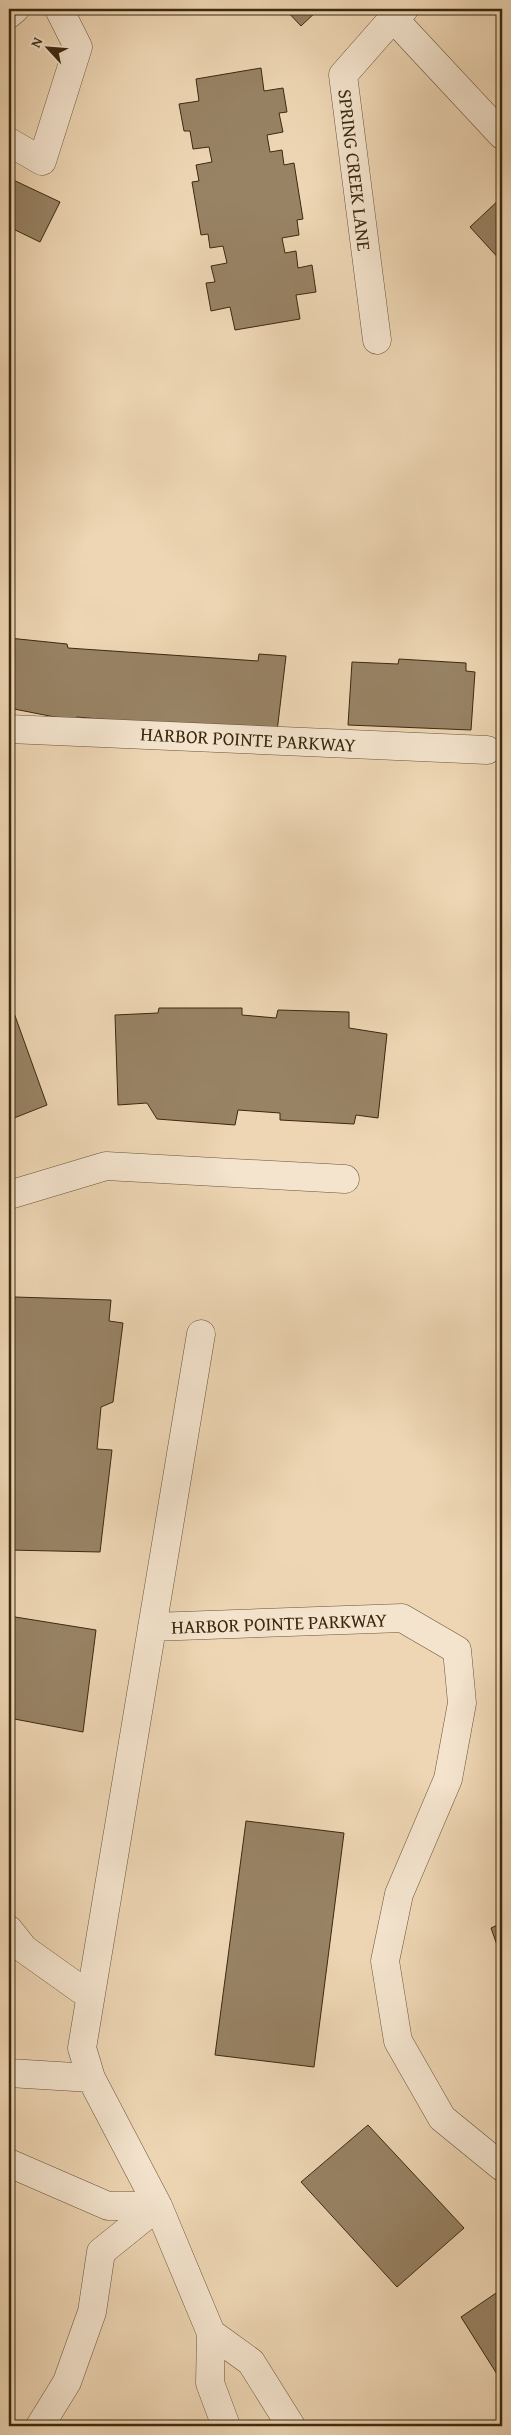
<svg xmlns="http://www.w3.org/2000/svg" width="511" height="2435" font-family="'Gentium Book Plus',serif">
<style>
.building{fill:#988365;stroke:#3b290f}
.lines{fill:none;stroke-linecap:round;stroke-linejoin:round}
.minor-casing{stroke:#685438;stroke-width:29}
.minor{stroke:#f4e4ce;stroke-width:28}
.labels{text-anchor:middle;stroke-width:5;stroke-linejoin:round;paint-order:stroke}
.street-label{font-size:19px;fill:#3b290f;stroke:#f4e4ce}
</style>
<rect width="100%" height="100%" fill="#eed6b4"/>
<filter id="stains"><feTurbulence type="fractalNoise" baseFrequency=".004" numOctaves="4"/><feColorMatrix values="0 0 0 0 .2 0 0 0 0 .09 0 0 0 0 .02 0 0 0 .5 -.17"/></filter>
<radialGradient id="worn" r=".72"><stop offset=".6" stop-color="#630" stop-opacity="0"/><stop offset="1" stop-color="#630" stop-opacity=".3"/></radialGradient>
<path class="building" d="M 285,9 L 319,9 L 301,26 Z
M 261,68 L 264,91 L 283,88 L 287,112 L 279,113 L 283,132 L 267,135 L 270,152 L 282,150 L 284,165 L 294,163 L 303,219 L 297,220 L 299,235 L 282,238 L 285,253 L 296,251 L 298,268 L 312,265 L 316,292 L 296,295 L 300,319 L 235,330 L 230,307 L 211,311 L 206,283 L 215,282 L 211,266 L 227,263 L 223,246 L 210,248 L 208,234 L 201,235 L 192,182 L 199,181 L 196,165 L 212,162 L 209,147 L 193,149 L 190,131 L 184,131 L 179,104 L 199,101 L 196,79 Z
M 9,178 L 60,202 L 40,242 L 9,227 Z
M 502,197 L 502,262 L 470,227 Z
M 9,638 L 67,644 L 68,648 L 258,661 L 259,654 L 286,656 L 276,740 L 244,732 L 77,717 L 75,721 L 9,708 Z
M 399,659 L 466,663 L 466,671 L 475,672 L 471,730 L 348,725 L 352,662 L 398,664 Z
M 9,999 L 47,1105 L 9,1120 Z
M 159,1008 L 242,1008 L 242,1015 L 276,1018 L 278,1010 L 349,1012 L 349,1028 L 387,1034 L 378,1118 L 356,1115 L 354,1124 L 280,1120 L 280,1113 L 238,1110 L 235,1125 L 157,1119 L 147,1103 L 118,1105 L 115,1015 L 158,1013 Z
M 15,1297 L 111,1300 L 109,1321 L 123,1323 L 113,1402 L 101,1407 L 97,1449 L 112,1450 L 100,1552 L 9,1550 L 9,1316 L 13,1316 Z
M 9,1616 L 96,1630 L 83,1732 L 9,1718 Z
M 246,1821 L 344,1833 L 314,2067 L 215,2055 Z
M 502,1923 L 502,1959 L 491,1928 Z
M 368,2125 L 464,2228 L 397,2287 L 301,2182 Z
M 502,2289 L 502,2382 L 461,2317 Z"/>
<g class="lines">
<defs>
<path id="minor" d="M 9,14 L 15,9
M 393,18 L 502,135
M 9,142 L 42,161 L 78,47 L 59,9
M 377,340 L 343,75 L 393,18 L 404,9
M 9,729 L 487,750
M 9,1195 L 106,1166 L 345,1179
M 201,1334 L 82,2048 L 91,2078 L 158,2206 L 211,2333 L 210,2383 L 226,2426
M 152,1627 L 402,1618 L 457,1650 L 462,1703 L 448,1779 L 399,1894 L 385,1961 L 398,2041 L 442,2118 L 502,2167
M 9,1930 L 24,1949 L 90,1996
M 9,2073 L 91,2078
M 9,2163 L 108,2206 L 158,2206
M 211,2333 L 251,2362 L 291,2426
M 40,2426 L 67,2382 L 92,2312 L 101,2252 L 158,2206"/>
</defs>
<use href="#minor" class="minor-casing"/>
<use href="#minor" class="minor"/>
</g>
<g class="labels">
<g class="street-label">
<text transform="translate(355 170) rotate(83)" y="7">SPRING CREEK LANE</text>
<text transform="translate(248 739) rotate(3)" y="7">HARBOR POINTE PARKWAY</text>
<text transform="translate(279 1623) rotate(-2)" y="7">HARBOR POINTE PARKWAY</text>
</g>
</g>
<rect width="511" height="2435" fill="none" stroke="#eed6b4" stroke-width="30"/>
<rect x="10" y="10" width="491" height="2415" fill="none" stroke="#3b290f" stroke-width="2.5"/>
<rect x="15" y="15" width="481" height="2405" fill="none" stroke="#3b290f"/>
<g transform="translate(48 48) rotate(296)" stroke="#f4e4ce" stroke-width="4" paint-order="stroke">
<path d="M0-4L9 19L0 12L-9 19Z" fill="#3b290f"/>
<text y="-8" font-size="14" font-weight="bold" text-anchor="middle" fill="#3b290f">N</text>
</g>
<rect width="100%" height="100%" filter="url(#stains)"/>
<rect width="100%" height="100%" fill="url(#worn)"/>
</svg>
